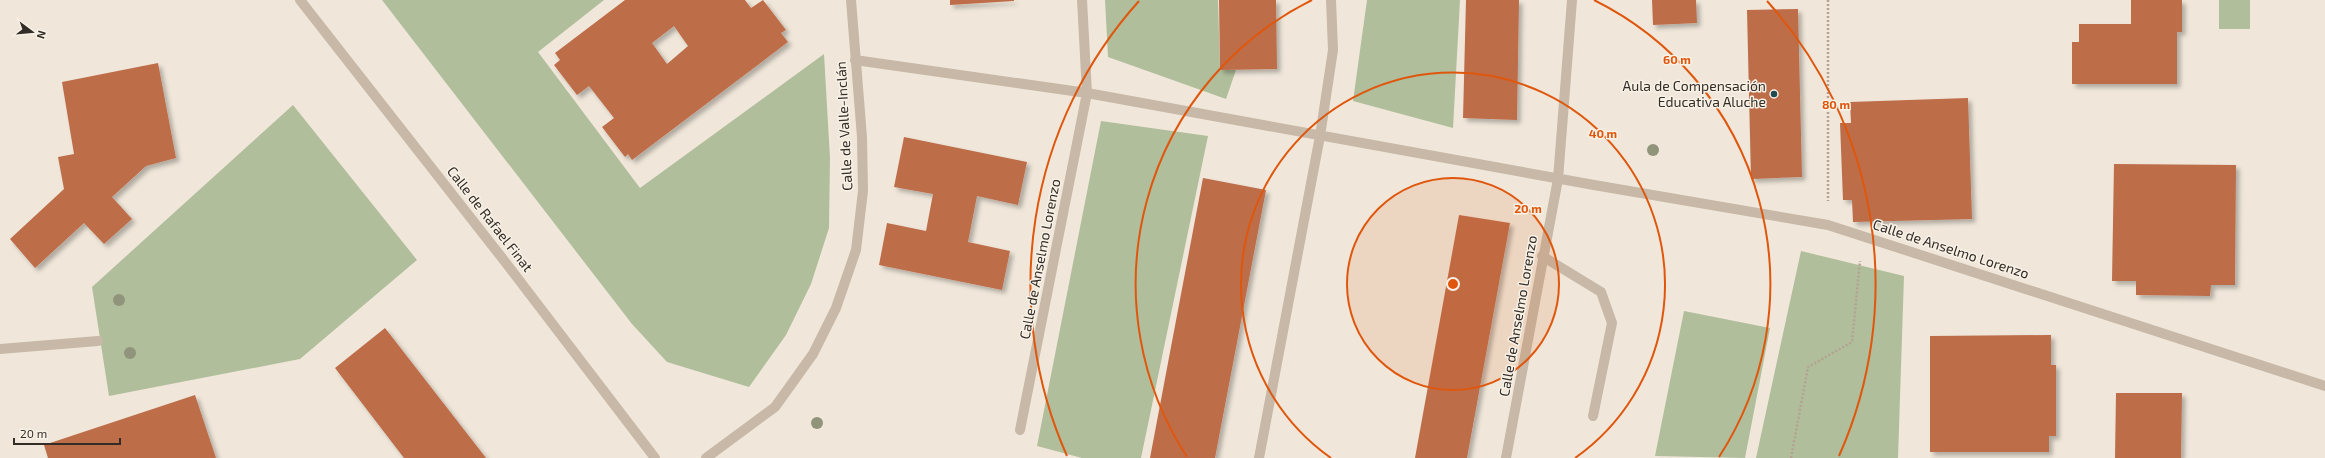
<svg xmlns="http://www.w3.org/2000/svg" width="2325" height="458" font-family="'Exo 2',sans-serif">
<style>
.green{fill:#b0be9b}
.building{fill:#be6d4a;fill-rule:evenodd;filter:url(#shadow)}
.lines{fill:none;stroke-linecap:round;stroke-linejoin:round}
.path{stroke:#b3a291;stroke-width:2.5;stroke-dasharray:2 2;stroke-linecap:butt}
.lane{stroke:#c7b8a7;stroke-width:10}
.street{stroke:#c7b8a7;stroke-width:10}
.tree{fill:#90947b}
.ring{fill:none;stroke:#df570d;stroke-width:2}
.poi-dot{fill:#1f4c53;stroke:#f8f1e6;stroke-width:1.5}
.labels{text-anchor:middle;stroke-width:3;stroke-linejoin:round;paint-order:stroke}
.poi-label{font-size:14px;fill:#342c27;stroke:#f8f1e6;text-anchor:end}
.street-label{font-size:14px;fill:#342c27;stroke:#f8f1e6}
.centre{fill:#df570d;stroke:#f8f1e6;stroke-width:2}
.ring-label{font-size:12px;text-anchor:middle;font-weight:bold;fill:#df570d;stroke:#f8f1e6;stroke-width:3;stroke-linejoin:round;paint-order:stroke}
</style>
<defs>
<filter id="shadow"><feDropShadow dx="3.5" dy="3.5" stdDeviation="2" flood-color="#0004"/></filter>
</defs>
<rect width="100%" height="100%" fill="#f0e7da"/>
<path class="green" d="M 382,0 L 604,0 L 538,52 L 640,188 L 824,54 L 830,158 L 829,228 L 811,284 L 786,335 L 749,387 L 667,362 L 632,324 Z
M 1105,0 L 1218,0 L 1220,70 L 1236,70 L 1226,99 L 1108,57 Z
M 1367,0 L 1460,0 L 1453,128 L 1353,101 Z
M 2219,0 L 2250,0 L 2250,29 L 2219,29 Z
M 293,105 L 417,260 L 300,359 L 109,396 L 92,287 Z
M 1101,121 L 1208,136 L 1141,458 L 1082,458 L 1037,446 Z
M 1801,251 L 1904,276 L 1898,458 L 1756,458 Z
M 1684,311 L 1770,328 L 1745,458 L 1655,456 Z"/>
<path class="building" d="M 625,0 L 745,0 L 751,8 L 763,0 L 786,30 L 781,33 L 788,42 L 632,160 L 628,154 L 625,157 L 602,127 L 614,118 L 589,86 L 577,95 L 554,65 L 560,60 L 555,53 ZM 674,26 L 688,46 L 667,64 L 652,43 Z
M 950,0 L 1014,0 L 1014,1 L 950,5 Z
M 1219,0 L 1276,0 L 1277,69 L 1220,70 Z
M 1466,0 L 1519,0 L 1517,120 L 1463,118 Z
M 1652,0 L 1696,0 L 1697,23 L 1653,25 Z
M 2131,0 L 2182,0 L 2182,32 L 2177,32 L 2177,84 L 2072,84 L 2072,42 L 2079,42 L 2079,24 L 2131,24 Z
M 1798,9 L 1802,177 L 1751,179 L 1747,10 Z
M 158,63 L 176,158 L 146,166 L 112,197 L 132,219 L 104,244 L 84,223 L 35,268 L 10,239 L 64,189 L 58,157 L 74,154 L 62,82 Z
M 1968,98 L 1972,219 L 1853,222 L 1852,200 L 1843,200 L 1840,123 L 1851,123 L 1850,102 Z
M 904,137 L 1027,162 L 1018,205 L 977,196 L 968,242 L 1010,251 L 1002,290 L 879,265 L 887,223 L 926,231 L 933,194 L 894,187 Z
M 2114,164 L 2236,165 L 2235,285 L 2211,285 L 2210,296 L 2136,295 L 2136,281 L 2112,281 Z
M 1203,178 L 1266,190 L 1215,458 L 1150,458 Z
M 1459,215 L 1510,223 L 1467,458 L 1415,458 Z
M 385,328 L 486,458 L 404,458 L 335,368 Z
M 2051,335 L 2051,365 L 2056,365 L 2056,436 L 2049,436 L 2049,452 L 1930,452 L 1930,336 Z
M 2116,393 L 2182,393 L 2181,458 L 2115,458 Z
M 195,395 L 216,458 L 48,458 L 44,445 Z"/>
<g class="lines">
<path class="path" d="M 1828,0 L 1828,201
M 1791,458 L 1808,367 L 1852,342 L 1860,261"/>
<path class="lane" d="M 1542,256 L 1601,292 L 1612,323 L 1593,416
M 0,349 L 98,341"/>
<path class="street" d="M 300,0 L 506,263 L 655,458
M 855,60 L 1087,93 L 1594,185 L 1828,225 L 2325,386
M 1020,430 L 1087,93 L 1082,0
M 706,458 L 775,407 L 813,354 L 836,308 L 856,250 L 863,191 L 862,137 L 851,0
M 1259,458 L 1320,136 L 1333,50 L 1331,0
M 1506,458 L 1558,179 L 1572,0"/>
</g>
<g class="tree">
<circle cx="1653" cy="150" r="6"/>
<circle cx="119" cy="300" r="6"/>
<circle cx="130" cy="353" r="6"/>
<circle cx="817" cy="423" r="6"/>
</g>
<circle cx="1453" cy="284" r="106" fill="#df570d" fill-opacity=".12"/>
<g class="ring">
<circle cx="1453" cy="284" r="106"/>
<path d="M1331 458A212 212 0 1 1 1575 458"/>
<path d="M1187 457A317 317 0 0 1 1312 0M1594 0A317 317 0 0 1 1719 457"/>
<path d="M1067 456A423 423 0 0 1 1139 1M1767 1A423 423 0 0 1 1839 456"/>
</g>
<circle class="poi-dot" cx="1774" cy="94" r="4"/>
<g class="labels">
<g class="poi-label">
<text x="1766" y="91">Aula de Compensación<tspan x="1766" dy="16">Educativa Aluche</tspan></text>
</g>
<g class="street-label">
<text transform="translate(844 126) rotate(-93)" y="5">Calle de Valle-Inclán</text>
<text transform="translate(490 219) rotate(52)" y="5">Calle de Rafael Finat</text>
<text transform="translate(1951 249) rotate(18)" y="5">Calle de Anselmo Lorenzo</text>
<text transform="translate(1040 259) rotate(-79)" y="5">Calle de Anselmo Lorenzo</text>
<text transform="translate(1518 316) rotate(-80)" y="5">Calle de Anselmo Lorenzo</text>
</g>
</g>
<circle cx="1453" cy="284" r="6" class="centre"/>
<g class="ring-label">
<text x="1677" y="64">60 m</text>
<text x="1836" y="109">80 m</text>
<text x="1603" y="138">40 m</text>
<text x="1528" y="213">20 m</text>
</g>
<g transform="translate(32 32) rotate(106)" stroke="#f8f1e6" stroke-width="3" paint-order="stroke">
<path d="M0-3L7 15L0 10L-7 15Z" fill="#342c27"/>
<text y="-6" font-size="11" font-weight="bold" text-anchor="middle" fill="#342c27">N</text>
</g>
<path d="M14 438v6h106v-6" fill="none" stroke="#342c27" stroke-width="2"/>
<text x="20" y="438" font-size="12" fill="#342c27" stroke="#f8f1e6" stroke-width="3" paint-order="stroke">20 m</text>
</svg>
